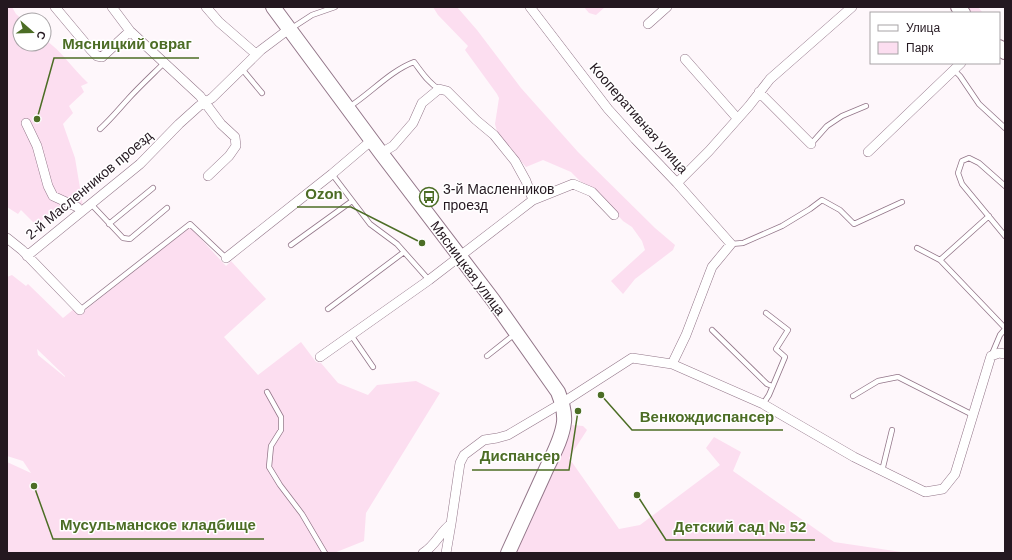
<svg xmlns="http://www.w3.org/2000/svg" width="1012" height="560" font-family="Helvetica,sans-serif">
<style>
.green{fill:#fcdef0;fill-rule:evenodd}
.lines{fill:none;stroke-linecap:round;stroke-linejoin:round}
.service-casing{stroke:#937689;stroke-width:6}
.minor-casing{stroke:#937689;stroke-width:10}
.primary-casing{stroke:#937689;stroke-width:16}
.service{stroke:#fff;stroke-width:4.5}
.minor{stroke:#fff;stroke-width:9}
.primary{stroke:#fff;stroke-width:14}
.labels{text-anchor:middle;stroke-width:3;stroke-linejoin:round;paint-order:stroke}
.street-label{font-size:14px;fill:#241820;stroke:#fff}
.poi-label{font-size:14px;fill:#241820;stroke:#fff;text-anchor:start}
.leader{fill:none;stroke:#4c6d25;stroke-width:1.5}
.callout-dot{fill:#4c6d25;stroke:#fff;stroke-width:1.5}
.callout-label{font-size:15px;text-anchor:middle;font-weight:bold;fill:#4c6d25;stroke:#fff;stroke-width:3;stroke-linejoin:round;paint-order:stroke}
</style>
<rect width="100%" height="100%" fill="#fef7fb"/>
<path class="green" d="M 7,7 L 12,7 L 16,14 L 23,20 L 20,20 L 20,44 L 44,44 L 44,39 C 62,51 72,68 88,83 L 81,86 L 84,92 L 69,106 L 73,113 L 63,124 L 75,158 L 83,206 L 78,211 L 62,207 L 59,212 L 51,211 L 42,220 L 38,227 L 21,210 L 18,214 L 7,207 Z
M 433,7 L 457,7 L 477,30 L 521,88 L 578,152 L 655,228 L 675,245 L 673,250 L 635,279 L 623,294 L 611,281 L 645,250 L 642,241 L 632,227 L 623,221 L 602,198 L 590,187 L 580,181 L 571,172 L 543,160 L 526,167 L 498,135 L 495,124 L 499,98 L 497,94 L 465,50 L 468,46 L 438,15 Z
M 584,7 L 605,7 L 596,15 L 589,13 Z
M 966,7 L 978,7 L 983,13 L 972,13 Z
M 190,227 L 226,266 L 231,261 L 266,299 L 224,337 L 258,375 L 301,342 L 316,362 L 321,363 L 338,383 L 368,395 L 377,385 L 416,381 L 440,393 L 366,513 L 364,541 L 334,553 L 7,553 L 7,462 L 31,473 L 23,461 L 7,456 L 7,277 L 12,275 L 26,286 L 28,284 L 63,318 L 74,309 L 80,314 ZM 37,349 L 65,376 L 65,377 L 38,355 Z
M 572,425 L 583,426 L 587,430 L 569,458 L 619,529 L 640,525 L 720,465 L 706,448 L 714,437 L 741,452 L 733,471 L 834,542 L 908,553 L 516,553 L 558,462 L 570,434 Z"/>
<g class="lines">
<defs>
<path id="service" d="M 292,28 L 312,15 L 335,7
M 242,69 L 262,93
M 954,70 L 960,76 L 979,104 L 1005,128
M 349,107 C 371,93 390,71 414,62 C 421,71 428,83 439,89
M 100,129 C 111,119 119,109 129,98 C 140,86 153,74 165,62
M 811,144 L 827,126 L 842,116 L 866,106
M 332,174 L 370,224 L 397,244 L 429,280
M 1005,186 L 979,163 L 969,158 L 962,161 L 958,173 L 962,184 L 1005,236
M 91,204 L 123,238 L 130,239 L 167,208
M 989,216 L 940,260 L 1005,328
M 109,224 L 153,188
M 731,244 L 743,243 L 782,226 L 810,209 L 822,200 L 840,210 L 854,224 L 902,202
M 291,245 L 352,201
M 917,248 L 940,260
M 328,309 L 404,252
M 80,310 L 190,224 L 226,258
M 712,330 L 767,384 L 772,386
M 351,335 L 373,367
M 992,354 L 1000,335 L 1005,329
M 487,356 L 515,334
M 267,392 L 281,417 L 281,430 L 271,446 L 269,467 L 280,485 L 302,514 L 325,553
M 853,396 L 878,381 L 898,377 L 973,415
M 763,404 L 769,395 L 785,357 L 776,349 L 788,330 L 766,313
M 882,471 L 892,430"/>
<path id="minor" d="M 55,7 L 91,50 L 97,56 L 102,57 L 130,31
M 112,7 L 130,31 L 200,96 L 221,124 L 235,137 L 236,146 L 229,156 L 208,176
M 206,7 L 219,22 L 256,54
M 530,7 L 608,109 L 635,139 L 677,183 L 731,244 L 712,267 L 686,335 L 672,364
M 648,24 L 667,7
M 685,59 L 737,118
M 759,92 L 811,144
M 26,123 L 37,146 L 48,186 L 53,196 L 77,207 L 81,212
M 868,152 L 961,63
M 381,153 L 393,146 L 413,123 L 422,103 L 439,89 L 447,91 L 476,120 L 494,135 L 515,161 L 526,181 L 533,200
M 677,183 L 709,151 L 749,106 L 770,79 L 852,7
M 7,238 L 22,250 L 80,310
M 27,256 L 140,164 L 179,124 L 199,106 L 212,98 L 261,50 L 289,29
M 226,258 L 332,174 L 372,140
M 320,357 L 429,280 L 533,200 L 573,184 L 592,192 L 614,215
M 423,553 C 436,545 440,532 451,524 L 460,463 L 464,455 L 484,440 L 497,438 L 508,435 L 562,403 L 632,358 L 672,364 L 763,404 L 854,457 L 925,492 L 943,489 L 955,474 L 991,356 L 999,353 L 1005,354
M 446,553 L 451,524"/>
<path id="primary" d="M 273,7 L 381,153 L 493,300 L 558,392 C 562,402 565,412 564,422 C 562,440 551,458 544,474 C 532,500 520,527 508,553
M 958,7 L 963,13
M 999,47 L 1005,52"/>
</defs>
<use href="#service" class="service-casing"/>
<use href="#minor" class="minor-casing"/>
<use href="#primary" class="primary-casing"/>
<use href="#service" class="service"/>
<use href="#minor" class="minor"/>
<use href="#primary" class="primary"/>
</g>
<defs>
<symbol id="bus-ring" viewBox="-11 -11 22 22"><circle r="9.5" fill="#fff" stroke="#4c6d25" stroke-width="1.5"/><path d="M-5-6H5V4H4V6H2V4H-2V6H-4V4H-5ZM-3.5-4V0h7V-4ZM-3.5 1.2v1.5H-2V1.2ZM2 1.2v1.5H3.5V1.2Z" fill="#4c6d25"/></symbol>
</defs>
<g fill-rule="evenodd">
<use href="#bus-ring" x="418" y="186" width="22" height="22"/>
</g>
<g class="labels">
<g class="street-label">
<text transform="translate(639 118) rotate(49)" y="5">Кооперативная улица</text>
<text transform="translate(89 185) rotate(-40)" y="5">2-й Масленников проезд</text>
<text transform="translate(468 268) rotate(53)" y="5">Мясницкая улица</text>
</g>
<g class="poi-label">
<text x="443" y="194">3-й Масленников<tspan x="443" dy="16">проезд</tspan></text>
</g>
</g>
<path class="leader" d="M37 119L54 58H199M422 243L351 207H297M601 395L632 430H783M578 411L569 470H472M34 486L53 539H264M637 495L666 540H815"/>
<g class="callout-dot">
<circle cx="37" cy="119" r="4"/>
<circle cx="422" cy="243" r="4"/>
<circle cx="601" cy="395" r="4"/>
<circle cx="578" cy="411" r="4"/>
<circle cx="34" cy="486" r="4"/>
<circle cx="637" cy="495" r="4"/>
</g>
<g class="callout-label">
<text x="127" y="49">Мясницкий овраг</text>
<text x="324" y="199">Ozon</text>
<text x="707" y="422">Венкождиспансер</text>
<text x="520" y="461">Диспансер</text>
<text x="158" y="530">Мусульманское кладбище</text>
<text x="740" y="532">Детский сад № 52</text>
</g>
<rect width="1012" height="560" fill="none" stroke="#241820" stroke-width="16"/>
<rect x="870" y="12" width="130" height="52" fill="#ffffff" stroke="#a7a3a6"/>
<rect x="878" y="25" width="20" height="6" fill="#ffffff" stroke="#a7a3a6"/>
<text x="906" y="32" font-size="12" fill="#241820">Улица</text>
<rect x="878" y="42" width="20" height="12" fill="#fcdef0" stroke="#a7a3a6"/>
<text x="906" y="52" font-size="12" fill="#241820">Парк</text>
<g transform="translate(32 32) rotate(110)"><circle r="19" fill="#ffffff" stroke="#a7a3a6"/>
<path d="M0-3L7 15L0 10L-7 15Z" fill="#4c6d25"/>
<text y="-6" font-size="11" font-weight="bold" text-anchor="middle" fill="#241820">С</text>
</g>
</svg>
